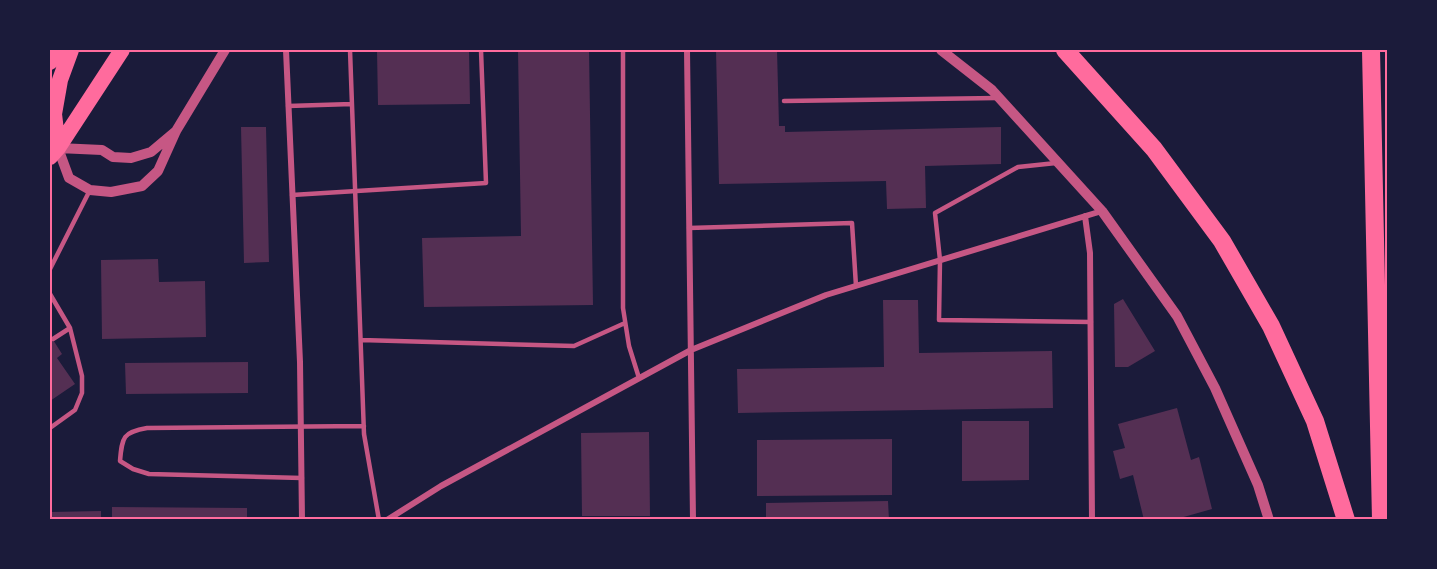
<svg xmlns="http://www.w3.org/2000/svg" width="1437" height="569" font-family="'Crimson Pro',serif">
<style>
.building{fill:#542f53}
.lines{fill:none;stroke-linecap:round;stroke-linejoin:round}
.service{stroke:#c65784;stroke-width:4.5}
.minor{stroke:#c65784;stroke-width:6}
.tertiary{stroke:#c65784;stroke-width:10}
.trunk{stroke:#ff6b9d;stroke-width:16}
.motorway{stroke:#ff6b9d;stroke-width:18}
.neatline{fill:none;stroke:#ff6b9d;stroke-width:2}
</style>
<rect width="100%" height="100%" fill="#1b1b3a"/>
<path class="building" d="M 377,50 L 469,50 L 470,104 L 378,105 Z
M 518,50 L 589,50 L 593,305 L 424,307 L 422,238 L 521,236 Z
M 716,50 L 777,50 L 779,126 L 785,126 L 785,132 L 1001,127 L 1001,164 L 925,166 L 926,208 L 887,209 L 886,181 L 719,184 Z
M 241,127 L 266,127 L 269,262 L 244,263 Z
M 158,259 L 159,282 L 205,281 L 206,337 L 102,339 L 101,260 Z
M 1123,299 L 1155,351 L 1128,367 L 1115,367 L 1114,304 Z
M 883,300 L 918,300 L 919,353 L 1052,351 L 1053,408 L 738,413 L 737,369 L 884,367 Z
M 50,335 L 62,354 L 57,358 L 75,384 L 50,401 Z
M 248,362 L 248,393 L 126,394 L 125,363 Z
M 1177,408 L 1191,460 L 1199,457 L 1212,509 L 1173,520 L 1144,520 L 1133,475 L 1120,479 L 1113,451 L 1125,448 L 1118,424 Z
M 962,421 L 1029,421 L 1029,480 L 962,481 Z
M 649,432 L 650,516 L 582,516 L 581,433 Z
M 892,439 L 892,495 L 757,496 L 757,440 Z
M 888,501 L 889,520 L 766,520 L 766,503 Z
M 112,507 L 247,508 L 247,520 L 112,520 Z
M 101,511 L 101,520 L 50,520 L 50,512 Z"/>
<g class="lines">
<path class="service" d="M 350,50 L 364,434 L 379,520
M 623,50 L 623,308 L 629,346 L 639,378
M 784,101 L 997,98
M 288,106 L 352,104
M 1056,163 L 1018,167 L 935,213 L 940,260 L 939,320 L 1091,322
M 292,195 L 486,183 L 481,50
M 689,228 L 852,223 L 856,286
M 50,269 L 90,190
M 50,294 L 70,328 L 82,376 L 82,393 L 75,410 L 50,428
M 53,339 L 70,328
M 361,340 L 574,346 L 625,323
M 302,478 L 149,474 L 133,469 L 120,461 C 122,437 123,432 147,428 L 364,426"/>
<path class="minor" d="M 286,50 L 300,362 L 302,520
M 687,50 L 693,520
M 1085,216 L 1090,253 L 1092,520
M 387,520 L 441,486 L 691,350 L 826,295 L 1102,211"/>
<path class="tertiary" d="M 941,50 L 992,90 L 1102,211 L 1177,316 L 1215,388 L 1258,485 L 1269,520
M 176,131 L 151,152 L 131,158 L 113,157 L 102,150 L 58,148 L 69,178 L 90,190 L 111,192 L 142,186 L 158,171 L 176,131 L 225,50"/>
<path class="trunk" d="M 50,62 L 57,50
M 58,148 L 54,114 L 60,80 L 71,50
M 50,157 L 58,148 L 122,50"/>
<path class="motorway" d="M 1065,50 L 1154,149 L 1222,241 L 1271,326 L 1315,421 L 1346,520
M 1371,50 L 1381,520"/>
</g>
<rect width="1437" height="569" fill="none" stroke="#1b1b3a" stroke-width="102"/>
<rect x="51" y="51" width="1335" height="467" class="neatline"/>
</svg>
